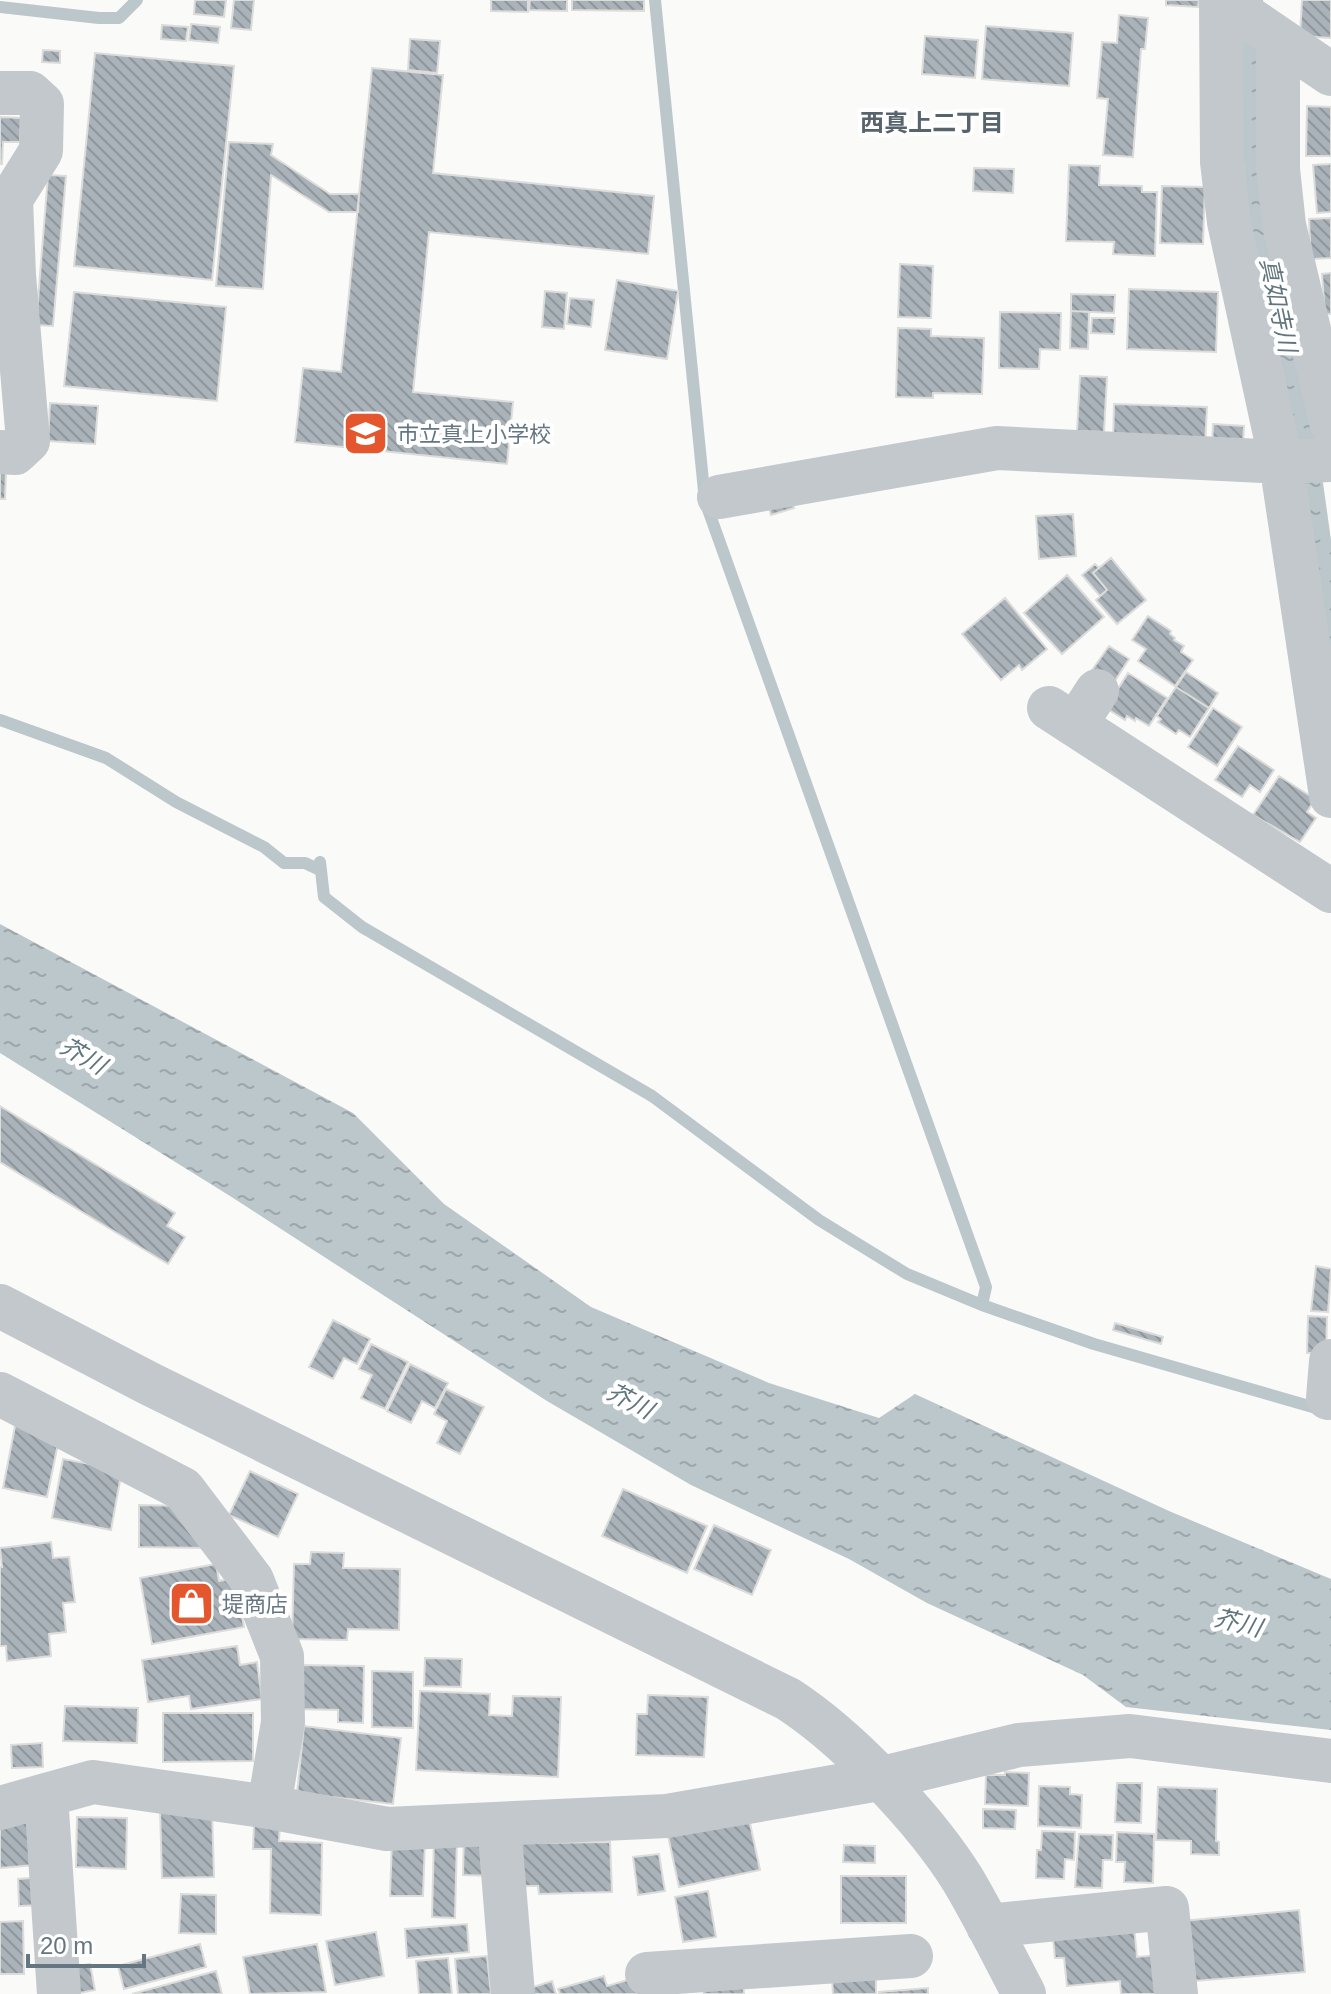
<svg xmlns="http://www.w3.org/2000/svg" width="1331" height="1994" font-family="Arial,'Noto Sans JP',sans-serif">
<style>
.water{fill:url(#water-ripples)}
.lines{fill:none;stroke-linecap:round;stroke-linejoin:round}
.stream{stroke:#bbc7cb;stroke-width:12}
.building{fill:url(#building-back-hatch);stroke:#dcdcda;stroke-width:2}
.minor{stroke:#c3c8cc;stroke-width:44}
.labels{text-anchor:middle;stroke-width:8;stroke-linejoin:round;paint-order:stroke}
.poi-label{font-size:22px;fill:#657683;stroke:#fff;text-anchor:start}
.neighbourhood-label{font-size:24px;font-weight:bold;fill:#57646e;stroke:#fff}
.water-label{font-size:24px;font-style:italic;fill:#60757c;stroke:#fff}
</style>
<defs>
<pattern id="water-ripples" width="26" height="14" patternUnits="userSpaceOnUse" patternTransform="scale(2)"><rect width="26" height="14" fill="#bbc7cb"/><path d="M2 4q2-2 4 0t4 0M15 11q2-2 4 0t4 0" fill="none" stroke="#9ca6aa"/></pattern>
<pattern id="building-back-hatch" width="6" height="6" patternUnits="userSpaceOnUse" patternTransform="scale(2)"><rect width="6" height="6" fill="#aab3b9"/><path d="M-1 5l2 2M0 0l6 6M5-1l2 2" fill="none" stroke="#8e969c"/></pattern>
</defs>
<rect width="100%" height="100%" fill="#fafaf8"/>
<path class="water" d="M 1233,0 L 1263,0 L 1269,217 L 1317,440 L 1331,540 L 1331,668 L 1248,222 Z
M 0,924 L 353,1113 L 444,1204 L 591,1307 L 769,1383 L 879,1418 L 915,1394 L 1169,1511 L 1331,1579 L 1331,1730 L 1126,1707 L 1083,1675 L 927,1603 L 849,1559 L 691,1485 L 547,1401 L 230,1196 L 0,1053 Z"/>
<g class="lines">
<path class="stream" d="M 655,0 L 705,501 L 986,1287 L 982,1305
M 0,7 L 99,18 L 119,18 L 137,0
M 0,720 L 106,758 L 176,802 L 264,847 L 284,863 L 305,863 L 320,870
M 320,862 L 324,897 L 362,927 L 652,1096 L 819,1220 L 907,1274 L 982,1305 L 1094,1344 L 1323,1410"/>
</g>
<path class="building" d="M 195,0 L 226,0 L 224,17 L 194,14 Z
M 234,0 L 254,0 L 251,30 L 231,28 Z
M 491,0 L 528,0 L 528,12 L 491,11 Z
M 530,0 L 567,0 L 567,11 L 529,10 Z
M 572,0 L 644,0 L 644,11 L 572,10 Z
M 1166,0 L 1199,0 L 1198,7 L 1166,5 Z
M 1302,0 L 1331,0 L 1331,38 L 1300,36 Z
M 1119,15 L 1148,18 L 1145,49 L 1141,49 L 1133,157 L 1103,155 L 1108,99 L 1097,98 L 1102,42 L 1117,43 Z
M 191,24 L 220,27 L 218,43 L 189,40 Z
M 162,25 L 188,27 L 186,41 L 161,39 Z
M 986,26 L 1073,33 L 1069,86 L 982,79 Z
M 925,36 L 978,40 L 975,78 L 922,74 Z
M 410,39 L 440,41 L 437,73 L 408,70 Z
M 43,50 L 60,51 L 60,63 L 42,62 Z
M 95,53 L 234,66 L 212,280 L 74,266 Z
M 372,68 L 443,75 L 433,173 L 654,196 L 648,254 L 429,232 L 413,392 L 513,402 L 507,464 L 295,442 L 303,368 L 341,372 Z
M 1307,106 L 1331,107 L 1331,156 L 1306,156 Z
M 0,117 L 21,118 L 20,142 L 3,142 L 2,164 L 0,164 Z
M 229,142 L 273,144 L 271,155 L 330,194 L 359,194 L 358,212 L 329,212 L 271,175 L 263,289 L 216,286 Z
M 1331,164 L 1331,212 L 1317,213 L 1313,165 Z
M 1069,165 L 1100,166 L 1099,185 L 1142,186 L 1142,192 L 1157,192 L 1155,256 L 1113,254 L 1114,242 L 1066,241 Z
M 974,168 L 1014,169 L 1013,193 L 973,191 Z
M 48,175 L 66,176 L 53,326 L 36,325 Z
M 1162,186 L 1205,187 L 1203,244 L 1160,243 Z
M 1331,218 L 1331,258 L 1311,259 L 1309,219 Z
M 900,264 L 933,266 L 931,318 L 898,317 Z
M 1331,273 L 1331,314 L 1325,314 L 1322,274 Z
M 617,280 L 678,291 L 667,359 L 605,350 Z
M 1129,289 L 1218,292 L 1216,352 L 1127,349 Z
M 545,291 L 567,293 L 564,329 L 542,327 Z
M 74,292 L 226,307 L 217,401 L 64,386 Z
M 1071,294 L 1115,295 L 1114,313 L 1071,311 Z
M 570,298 L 594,300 L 591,327 L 567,324 Z
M 1071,311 L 1089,312 L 1088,349 L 1070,348 Z
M 1000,312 L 1061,313 L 1060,350 L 1040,349 L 1039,369 L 999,368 Z
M 1092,318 L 1115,318 L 1114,334 L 1091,333 Z
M 898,328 L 931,329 L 931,336 L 984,338 L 982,394 L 933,393 L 933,398 L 896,397 Z
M 1080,376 L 1107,377 L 1104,432 L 1077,431 Z
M 50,403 L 98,406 L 95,444 L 48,441 Z
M 1114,404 L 1207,407 L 1205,447 L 1113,443 Z
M 1213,424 L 1244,426 L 1243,448 L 1212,447 Z
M 0,473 L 6,473 L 5,499 L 0,499 Z
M 789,491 L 794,508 L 771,515 L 766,498 Z
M 1073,514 L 1076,556 L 1039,559 L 1036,516 Z
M 1111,558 L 1146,600 L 1117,624 L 1096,600 L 1107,590 L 1093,573 Z
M 1095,564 L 1099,568 L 1093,573 L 1107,590 L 1100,596 L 1082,575 Z
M 1067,575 L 1104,617 L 1062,654 L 1024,613 Z
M 1005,598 L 1047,649 L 1022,670 L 1019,665 L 1001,680 L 962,634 Z
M 1148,616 L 1171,631 L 1170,634 L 1175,638 L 1174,640 L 1184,646 L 1181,652 L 1193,660 L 1175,686 L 1138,661 L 1146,649 L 1132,640 Z
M 1109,646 L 1129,659 L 1111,687 L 1090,673 Z
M 1186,672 L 1218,693 L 1209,708 L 1176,687 Z
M 1128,673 L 1167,698 L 1149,726 L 1136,718 L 1135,721 L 1127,716 L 1125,720 L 1106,708 Z
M 1176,687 L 1209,708 L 1190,737 L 1179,730 L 1176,734 L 1158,722 L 1161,719 L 1157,716 Z
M 1213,708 L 1242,727 L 1217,766 L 1188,747 Z
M 1238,746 L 1274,770 L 1260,792 L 1250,785 L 1242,797 L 1215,780 Z
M 1279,776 L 1315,799 L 1307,812 L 1316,818 L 1300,842 L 1253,815 Z
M 0,1106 L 175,1213 L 167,1226 L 185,1237 L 168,1264 L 0,1162 Z
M 1316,1266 L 1331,1269 L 1328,1312 L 1311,1311 Z
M 1308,1316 L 1327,1317 L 1326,1353 L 1307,1353 Z
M 333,1320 L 370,1339 L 357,1364 L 344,1358 L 333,1379 L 309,1367 Z
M 1115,1323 L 1163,1337 L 1161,1344 L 1113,1330 Z
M 371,1344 L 408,1362 L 385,1409 L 361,1398 L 372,1375 L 359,1369 Z
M 410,1364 L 448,1383 L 435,1408 L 422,1401 L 411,1423 L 387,1411 Z
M 446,1389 L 484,1407 L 460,1454 L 437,1443 L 447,1421 L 434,1414 Z
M 17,1416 L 58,1444 L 47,1497 L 3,1488 Z
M 63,1459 L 122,1470 L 111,1530 L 52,1518 Z
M 250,1471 L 298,1494 L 278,1537 L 229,1515 Z
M 623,1489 L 707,1526 L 687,1573 L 602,1536 Z
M 139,1505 L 185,1506 L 204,1548 L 139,1547 Z
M 714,1525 L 771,1550 L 752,1595 L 694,1569 Z
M 51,1542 L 53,1558 L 69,1557 L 75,1602 L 63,1603 L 66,1632 L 49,1634 L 51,1656 L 7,1661 L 6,1646 L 0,1646 L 0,1567 L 2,1567 L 0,1548 Z
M 311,1552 L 344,1553 L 343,1568 L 400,1569 L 399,1630 L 348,1629 L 347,1640 L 292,1639 L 294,1564 L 310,1564 Z
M 216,1564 L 219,1581 L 235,1578 L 244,1627 L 152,1644 L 140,1578 Z
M 237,1646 L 240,1665 L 257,1662 L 262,1699 L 191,1709 L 189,1696 L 148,1702 L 142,1660 Z
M 425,1658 L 462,1659 L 461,1687 L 424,1686 Z
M 296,1665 L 364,1666 L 363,1723 L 338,1722 L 338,1710 L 295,1709 Z
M 372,1671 L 413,1672 L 413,1728 L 372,1727 Z
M 420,1691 L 490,1694 L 489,1715 L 512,1716 L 513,1696 L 561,1697 L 558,1777 L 416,1770 Z
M 648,1695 L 708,1697 L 704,1757 L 636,1755 L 637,1714 L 647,1714 Z
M 65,1706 L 138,1708 L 137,1743 L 63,1741 Z
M 163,1713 L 253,1713 L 253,1761 L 163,1762 Z
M 304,1726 L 401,1738 L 393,1804 L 297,1793 Z
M 42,1743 L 43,1767 L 12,1768 L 11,1745 Z
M 1005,1772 L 1029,1773 L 1028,1806 L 985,1804 L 986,1775 L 1005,1775 Z
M 1117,1783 L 1142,1783 L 1141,1823 L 1115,1822 Z
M 1039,1786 L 1070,1787 L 1070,1794 L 1082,1795 L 1081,1828 L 1038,1826 Z
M 1158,1787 L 1217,1789 L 1216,1841 L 1219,1842 L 1219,1855 L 1191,1854 L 1191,1841 L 1156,1840 Z
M 212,1808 L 214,1877 L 162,1878 L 160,1810 Z
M 983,1809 L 1016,1810 L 1015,1829 L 983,1828 Z
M 748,1814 L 760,1870 L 679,1887 L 667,1831 Z
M 42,1817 L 46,1864 L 0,1868 L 0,1820 Z
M 77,1817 L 127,1818 L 126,1869 L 76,1867 Z
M 254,1823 L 280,1824 L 279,1841 L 322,1843 L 321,1915 L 270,1913 L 271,1849 L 253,1849 Z
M 1042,1831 L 1075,1832 L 1074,1860 L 1065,1859 L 1064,1879 L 1036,1878 L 1037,1850 L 1041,1850 Z
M 464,1832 L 493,1833 L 492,1876 L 463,1875 Z
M 1117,1832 L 1154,1834 L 1153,1883 L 1124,1882 L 1125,1862 L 1116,1862 Z
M 507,1834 L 539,1843 L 610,1842 L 612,1892 L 539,1894 L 538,1886 L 508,1886 Z
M 1079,1834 L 1113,1835 L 1112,1860 L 1103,1860 L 1102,1888 L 1075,1887 Z
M 434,1836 L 457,1836 L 455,1918 L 432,1917 Z
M 392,1840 L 425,1841 L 423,1896 L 390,1896 Z
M 844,1845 L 875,1846 L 875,1863 L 843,1862 Z
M 659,1854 L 665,1891 L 638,1895 L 633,1857 Z
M 841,1876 L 906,1876 L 906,1923 L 841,1923 Z
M 44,1877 L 47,1905 L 19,1906 L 18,1879 Z
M 708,1891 L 716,1937 L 683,1942 L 675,1897 Z
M 181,1894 L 216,1895 L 216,1934 L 179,1933 Z
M 1299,1910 L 1305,1972 L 1194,1981 L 1182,1921 Z
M 23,1921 L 24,1974 L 0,1974 L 0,1922 Z
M 467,1924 L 469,1952 L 407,1958 L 405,1929 Z
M 1134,1926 L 1137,1957 L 1157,1955 L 1161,1994 L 1121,1994 L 1120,1981 L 1067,1986 L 1064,1958 L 1055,1958 L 1052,1929 Z
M 376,1932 L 384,1976 L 335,1985 L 326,1941 Z
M 200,1944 L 206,1967 L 124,1989 L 118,1966 Z
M 317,1944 L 326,1992 L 250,1994 L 243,1957 Z
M 487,1956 L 491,1994 L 458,1994 L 455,1959 Z
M 448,1958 L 452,1994 L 419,1994 L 416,1961 Z
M 90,1964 L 95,1990 L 75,1994 L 68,1968 Z
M 216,1971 L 222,1994 L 132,1994 Z
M 604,1976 L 607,1986 L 638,1977 L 643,1994 L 560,1994 L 558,1989 Z
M 876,1977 L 876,1994 L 833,1994 L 832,1978 Z
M 552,1981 L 556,1994 L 522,1994 L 521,1991 Z
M 743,1984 L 744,1994 L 704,1994 L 703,1989 Z
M 928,1988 L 928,1994 L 879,1994 L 879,1992 Z"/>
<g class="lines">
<path class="minor" d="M 1221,0 L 1222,162 L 1229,222 L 1281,462 L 1331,796
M 1222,0 L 1331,74
M 1278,38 L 1278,169 L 1284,225 L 1331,422
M 0,93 L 30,93 L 42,104 L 41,151 L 11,199 L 14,275 L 28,441 L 15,453 L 0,452
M 719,497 L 997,448 L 1281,462 L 1331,460
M 1049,708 L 1331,891
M 1075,725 L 1097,691
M 0,1306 L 150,1384 L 788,1699 C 848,1738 925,1819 963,1880 C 985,1917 1004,1956 1024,1994
M 0,1394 L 183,1489 L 252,1580 L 282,1656 L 283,1722 L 269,1807
M 1328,1398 L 1331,1361
M 0,1808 L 46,1795
M 499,1824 L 513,1994
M 988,1926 L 1167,1908 L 1176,1994
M 647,1974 L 911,1956
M 59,1994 L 46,1795 L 93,1782 L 269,1807 L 387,1829 L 667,1816 L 879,1779 L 1019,1745 L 1130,1736 L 1331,1761"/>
</g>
<defs>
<symbol id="school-square" viewBox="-11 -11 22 22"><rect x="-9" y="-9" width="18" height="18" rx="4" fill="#e4572e" stroke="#fff"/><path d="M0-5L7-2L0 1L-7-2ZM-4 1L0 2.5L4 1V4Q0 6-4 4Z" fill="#fff"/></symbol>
<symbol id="shop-square" viewBox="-11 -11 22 22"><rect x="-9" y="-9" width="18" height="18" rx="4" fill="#e4572e" stroke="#fff"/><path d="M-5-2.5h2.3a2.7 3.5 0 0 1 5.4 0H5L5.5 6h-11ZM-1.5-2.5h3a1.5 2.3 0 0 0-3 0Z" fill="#fff"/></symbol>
</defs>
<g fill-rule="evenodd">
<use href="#school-square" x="340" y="408" width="51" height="51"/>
<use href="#shop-square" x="166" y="1578" width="51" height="51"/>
</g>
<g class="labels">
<g class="poi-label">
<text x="397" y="442">市立真上小学校</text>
<text x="222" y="1612">堤商店</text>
</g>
<g class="neighbourhood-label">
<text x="932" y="131">西真上二丁目</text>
</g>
<g class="water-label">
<text transform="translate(1278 305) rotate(78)" y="8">真如寺川</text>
<text transform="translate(83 1056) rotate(30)" y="8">芥川</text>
<text transform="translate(630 1401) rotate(27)" y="8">芥川</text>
<text transform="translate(1238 1623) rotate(14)" y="8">芥川</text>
</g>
</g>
<path d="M28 1954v12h116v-12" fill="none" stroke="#657683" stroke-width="4"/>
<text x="40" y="1954" font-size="24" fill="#657683" stroke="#ffffff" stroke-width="6" paint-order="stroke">20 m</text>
</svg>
